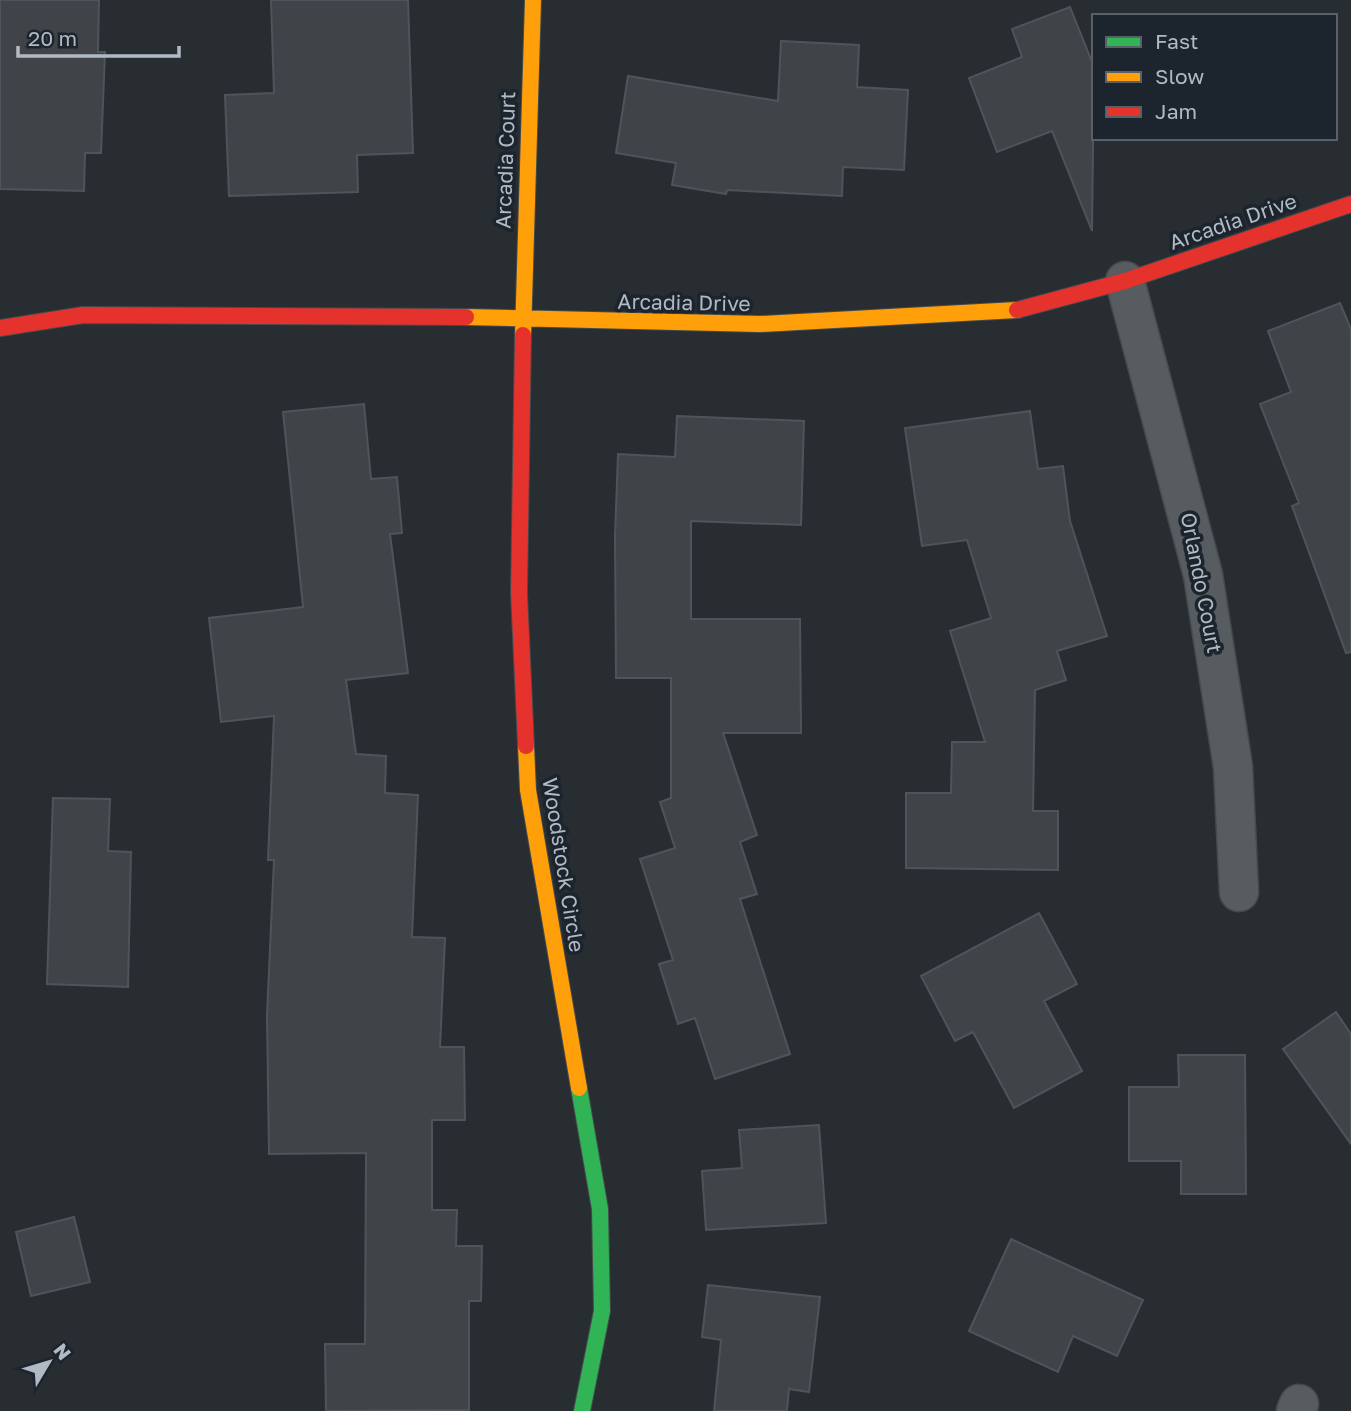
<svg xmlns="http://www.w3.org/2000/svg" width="1351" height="1411" font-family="'Golos Text',sans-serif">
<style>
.building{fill:#404449;stroke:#50545a;stroke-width:2}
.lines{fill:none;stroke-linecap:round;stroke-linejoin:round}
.street-casing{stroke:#46494d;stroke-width:41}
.fast-casing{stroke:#46494d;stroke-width:18}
.slow-casing{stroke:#46494d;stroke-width:18}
.jam-casing{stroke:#46494d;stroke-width:18}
.street{stroke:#575c61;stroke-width:38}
.fast{stroke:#30b455;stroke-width:16}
.slow{stroke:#ff9f0a;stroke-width:16}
.jam{stroke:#e5322d;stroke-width:16}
.labels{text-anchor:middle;stroke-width:7;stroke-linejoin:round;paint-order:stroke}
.street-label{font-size:21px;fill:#b1bac4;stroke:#1c242d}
</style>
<rect width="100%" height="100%" fill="#282d32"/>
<path class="building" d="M 0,0 L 99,0 L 98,52 L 105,52 L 101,153 L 85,153 L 84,191 L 0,189 Z
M 271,0 L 408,0 L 413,153 L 357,155 L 358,192 L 229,196 L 225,95 L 274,93 Z
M 1070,7 L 1094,67 L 1092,231 L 1052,131 L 997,152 L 969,78 L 1022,57 L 1012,29 Z
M 781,41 L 859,45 L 857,87 L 908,90 L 904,170 L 843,167 L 842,196 L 727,190 L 726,194 L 672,185 L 676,163 L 616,153 L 628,76 L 778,101 Z
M 1340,303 L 1351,329 L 1351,652 L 1346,653 L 1292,506 L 1299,503 L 1260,404 L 1291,392 L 1268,331 Z
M 364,404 L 371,479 L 397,477 L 402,533 L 390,534 L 408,673 L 346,680 L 356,754 L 386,756 L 385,793 L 418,795 L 412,937 L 445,938 L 440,1047 L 464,1047 L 465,1120 L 432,1120 L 432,1210 L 457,1210 L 456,1246 L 482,1246 L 481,1301 L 469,1301 L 469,1410 L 326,1411 L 325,1344 L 365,1344 L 366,1153 L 269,1154 L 267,1015 L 274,860 L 268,860 L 274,716 L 221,722 L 209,618 L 303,607 L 283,412 Z
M 1030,411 L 1038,469 L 1063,466 L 1070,521 L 1107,636 L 1057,651 L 1066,680 L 1035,690 L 1033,811 L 1058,811 L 1058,870 L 906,868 L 906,793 L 951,793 L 952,742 L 985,742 L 950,631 L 991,618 L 967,540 L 922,546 L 905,428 Z
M 677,416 L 804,421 L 801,525 L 691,521 L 691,619 L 800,619 L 801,733 L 723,733 L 757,835 L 740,842 L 757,894 L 740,899 L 790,1054 L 715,1079 L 695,1018 L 678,1024 L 659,964 L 673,960 L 640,859 L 675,848 L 660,802 L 671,798 L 671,678 L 616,678 L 615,536 L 618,454 L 675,457 Z
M 53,798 L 110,799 L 108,851 L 131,852 L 128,987 L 47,984 Z
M 1039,913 L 1077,984 L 1044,1001 L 1082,1071 L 1014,1108 L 973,1032 L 955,1041 L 921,976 Z
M 1336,1012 L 1351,1034 L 1351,1144 L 1283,1049 Z
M 1178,1055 L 1245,1055 L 1246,1194 L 1181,1194 L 1181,1161 L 1129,1161 L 1129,1087 L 1179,1087 Z
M 819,1125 L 826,1223 L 706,1230 L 702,1171 L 742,1168 L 739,1130 Z
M 74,1217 L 90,1282 L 31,1296 L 16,1232 Z
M 1011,1239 L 1143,1300 L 1117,1356 L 1073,1336 L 1058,1372 L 969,1331 Z
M 708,1285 L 820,1297 L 809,1392 L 789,1389 L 787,1411 L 714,1411 L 721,1340 L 702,1337 Z"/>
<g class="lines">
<defs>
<path id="street" d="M 1125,281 L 1203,575 L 1233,767 L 1239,892
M 1296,1411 L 1299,1404"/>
<path id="fast" d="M 579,1088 L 600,1209 L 602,1311 L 582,1411"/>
<path id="slow" d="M 466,317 L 760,324 L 1017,310
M 523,335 L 533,0
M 526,746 L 528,790 L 579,1088"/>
<path id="jam" d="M 1017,310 L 1125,281 L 1351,204
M 0,328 L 83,315 L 466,317
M 523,335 L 519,593 L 526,746"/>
</defs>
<use href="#street" class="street-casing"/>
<use href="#fast" class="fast-casing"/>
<use href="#slow" class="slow-casing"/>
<use href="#jam" class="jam-casing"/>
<use href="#street" class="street"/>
<use href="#fast" class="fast"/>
<use href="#slow" class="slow"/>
<use href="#jam" class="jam"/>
</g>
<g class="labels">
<g class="street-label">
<text transform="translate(506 160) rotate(-88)" y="7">Arcadia Court</text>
<text transform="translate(1233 222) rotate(-19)" y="7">Arcadia Drive</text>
<text transform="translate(684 303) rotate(1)" y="7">Arcadia Drive</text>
<text transform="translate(1201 583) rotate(79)" y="7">Orlando Court</text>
<text transform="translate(563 865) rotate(81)" y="7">Woodstock Circle</text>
</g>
</g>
<rect x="1092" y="14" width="245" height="126" fill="#1c242d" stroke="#586069" stroke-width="2"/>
<rect x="1106" y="37" width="35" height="10" fill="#30b455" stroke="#586069" stroke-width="2"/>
<text x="1155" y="49" font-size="21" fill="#b1bac4">Fast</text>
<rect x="1106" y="72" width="35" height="10" fill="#ff9f0a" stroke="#586069" stroke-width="2"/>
<text x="1155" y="84" font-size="21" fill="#b1bac4">Slow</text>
<rect x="1106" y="107" width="35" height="10" fill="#e5322d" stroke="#586069" stroke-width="2"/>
<text x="1155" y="119" font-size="21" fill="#b1bac4">Jam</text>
<g transform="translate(49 1362) rotate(52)" stroke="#1c242d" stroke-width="5" paint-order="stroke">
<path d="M0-5L12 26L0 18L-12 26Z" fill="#b1bac4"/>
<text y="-10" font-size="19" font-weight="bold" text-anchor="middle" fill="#b1bac4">N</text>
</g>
<path d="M18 46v10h161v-10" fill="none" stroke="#b1bac4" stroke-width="3.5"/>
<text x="28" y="46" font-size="21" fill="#b1bac4" stroke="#1c242d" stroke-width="5" paint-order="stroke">20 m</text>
</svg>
